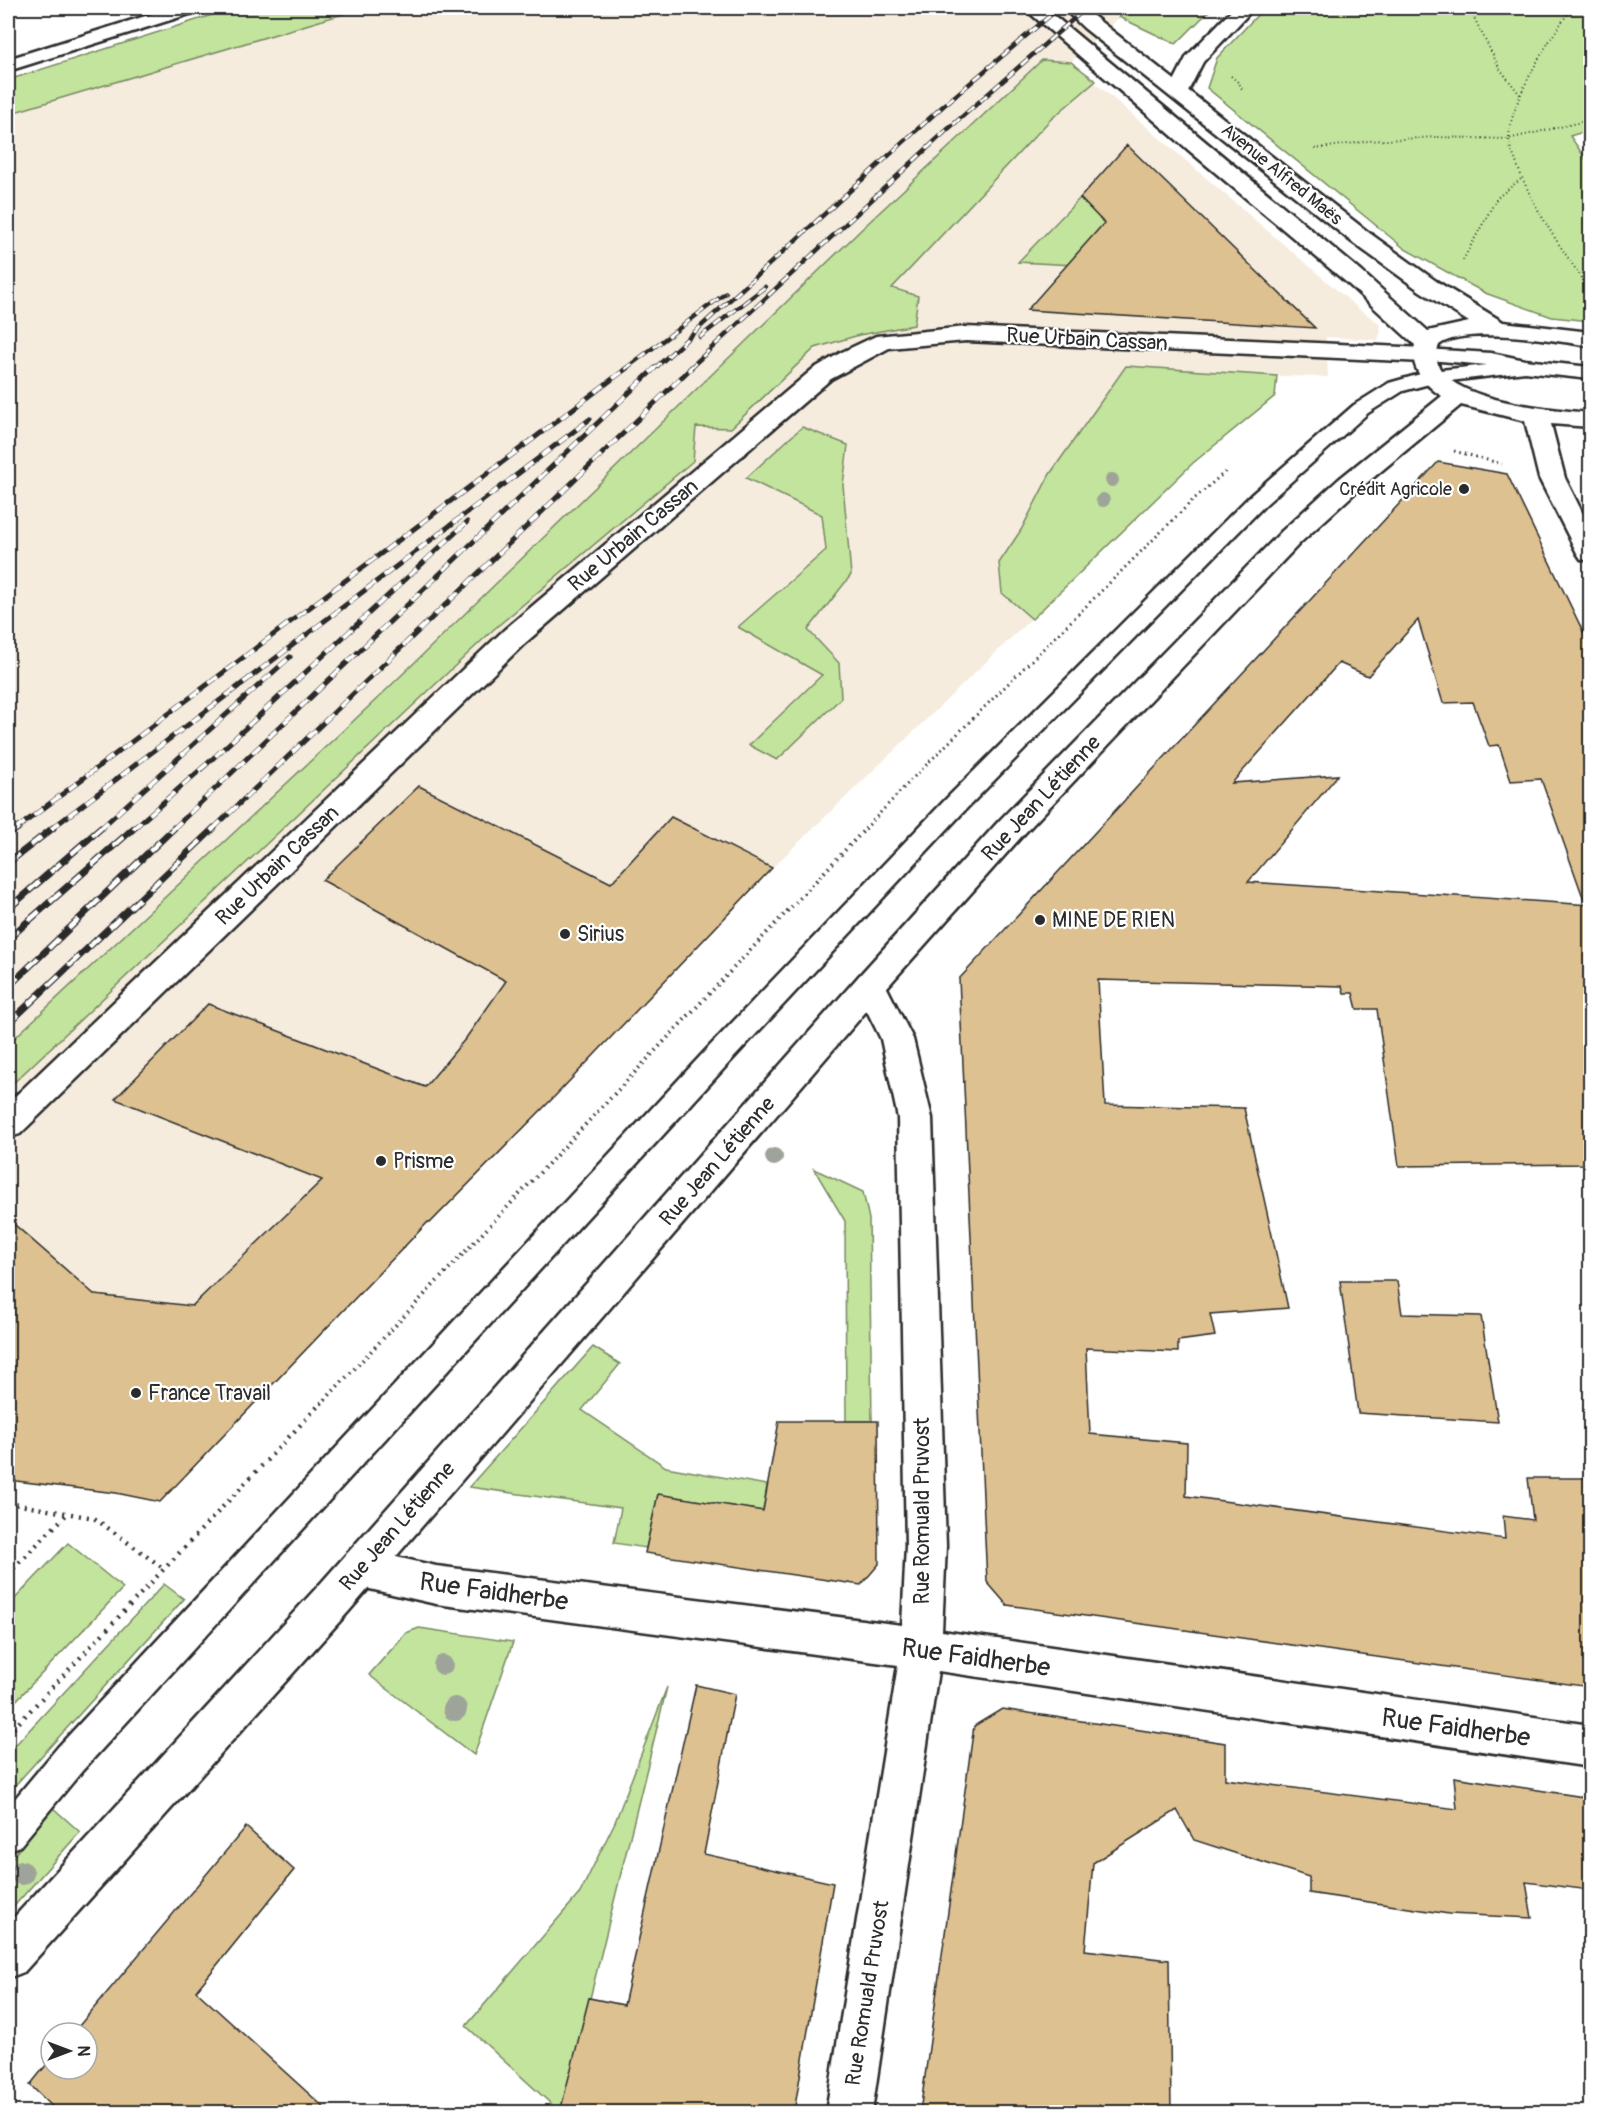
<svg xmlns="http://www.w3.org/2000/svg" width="1598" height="2120" font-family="Pangolin,sans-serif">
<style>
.built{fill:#f5ecde}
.green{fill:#c3e49d;stroke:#778864;stroke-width:1.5}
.building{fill:#ddc191;stroke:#2b2b2b;stroke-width:1.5}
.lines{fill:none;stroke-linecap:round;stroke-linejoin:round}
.lane-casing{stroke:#2b2b2b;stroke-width:5}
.street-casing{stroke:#2b2b2b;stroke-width:5}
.secondary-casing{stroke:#2b2b2b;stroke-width:5}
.path-far3{stroke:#2b2b2b;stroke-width:2;stroke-dasharray:1 3;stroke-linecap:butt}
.path-far2{stroke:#2b2b2b;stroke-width:3;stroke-dasharray:1.5 4;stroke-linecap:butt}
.path-far1{stroke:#2b2b2b;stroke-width:4;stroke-dasharray:1.5 4.5;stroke-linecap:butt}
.path{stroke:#2b2b2b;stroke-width:4.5;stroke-dasharray:2 6;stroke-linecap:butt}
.lane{fill:#fff;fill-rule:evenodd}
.street{fill:#fff;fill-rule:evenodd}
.secondary{fill:#fff;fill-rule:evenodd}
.rail-far2-casing{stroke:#2b2b2b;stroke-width:4.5}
.rail-far1-casing{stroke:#2b2b2b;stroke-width:5}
.rail-casing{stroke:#2b2b2b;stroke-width:7}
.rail-far2{stroke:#fff;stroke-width:3;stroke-dasharray:9;stroke-linecap:butt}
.rail-far1{stroke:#fff;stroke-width:4;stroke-dasharray:11;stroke-linecap:butt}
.rail{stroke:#fff;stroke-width:4.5;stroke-dasharray:14;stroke-linecap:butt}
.tree{fill:#9fa49a}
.poi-dot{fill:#2b2b2b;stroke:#fff;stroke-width:2}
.labels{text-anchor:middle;stroke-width:4.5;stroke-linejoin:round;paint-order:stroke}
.far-street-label{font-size:18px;fill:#2b2b2b;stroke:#fff}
.far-poi-label{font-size:18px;fill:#2b2b2b;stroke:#fff;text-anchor:end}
.street-label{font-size:21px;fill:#2b2b2b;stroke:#fff}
.poi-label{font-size:21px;fill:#2b2b2b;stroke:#fff;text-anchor:start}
.near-street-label{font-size:26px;fill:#2b2b2b;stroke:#fff}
</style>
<rect width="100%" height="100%" fill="#fff"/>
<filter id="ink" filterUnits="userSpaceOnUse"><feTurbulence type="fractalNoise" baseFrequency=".0167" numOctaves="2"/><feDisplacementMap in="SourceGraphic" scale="12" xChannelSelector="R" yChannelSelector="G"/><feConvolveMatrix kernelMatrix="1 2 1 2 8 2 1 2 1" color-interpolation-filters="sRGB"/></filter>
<g filter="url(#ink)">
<path class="built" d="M 234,8 L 1129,8 L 1071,62 L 1359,309 L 1379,323 L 1381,331 L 1378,340 L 1326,337 L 1328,377 L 1277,376 L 1275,396 L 1193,463 L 772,868 L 557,1094 L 390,1261 L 160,1502 L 116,1493 L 8,1480 L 8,80 Z"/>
<path class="green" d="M 234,8 L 363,8 L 8,114 L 8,80 Z
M 1129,8 L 1212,8 L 1176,44 L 1119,17 Z
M 1264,8 L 1590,8 L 1590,130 L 1570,136 L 1590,165 L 1590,321 L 1552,317 L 1485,293 L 1405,249 L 1207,88 L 1217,58 Z
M 1042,60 L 1071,62 L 1096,81 L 1050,120 L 892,288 L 918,296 L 914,325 L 859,335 L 815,348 L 731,428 L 696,427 L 693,461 L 493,630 L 8,1088 L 8,1044 L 380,696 L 867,224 Z
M 1080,198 L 1150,269 L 1018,262 Z
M 1126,366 L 1277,376 L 1275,396 L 1193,463 L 1032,619 L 1002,593 L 999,563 L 1021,530 L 1050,474 Z
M 802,427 L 848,445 L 843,485 L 851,575 L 808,630 L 839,663 L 841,698 L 777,760 L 749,745 L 822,675 L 738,627 L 826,550 L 822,515 L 746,478 Z
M 814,1169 L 863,1192 L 869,1219 L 872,1421 L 846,1421 L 845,1221 Z
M 593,1347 L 620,1364 L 582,1410 L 666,1467 L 767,1485 L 763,1511 L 658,1494 L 646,1548 L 614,1543 L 621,1508 L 469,1487 Z
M 68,1543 L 123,1588 L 8,1709 L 8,1606 Z
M 164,1584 L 184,1599 L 8,1793 L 8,1753 Z
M 419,1628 L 513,1642 L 474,1755 L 369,1675 L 406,1633 Z
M 667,1687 L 562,2112 L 560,2112 L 466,2026 L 580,1893 L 615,1822 Z
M 52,1807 L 80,1832 L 8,1913 L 8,1863 Z"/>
<path class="building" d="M 1127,145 L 1315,328 L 1027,310 L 1104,223 L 1080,198 Z
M 1438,462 L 1507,474 L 1590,646 L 1590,899 L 1584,900 L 1541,779 L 1511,781 L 1499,745 L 1489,746 L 1473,702 L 1443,703 L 1418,620 L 1368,676 L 1339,663 L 1232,783 L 1338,775 L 1248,882 L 1590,905 L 1590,1164 L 1399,1166 L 1377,1009 L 1357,1009 L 1353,993 L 1344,993 L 1342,986 L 1098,980 L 1105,1105 L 1244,1108 L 1288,1308 L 1210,1314 L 1215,1336 L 1178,1341 L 1178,1352 L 1086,1348 L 1090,1434 L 1187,1443 L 1186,1496 L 1505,1539 L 1503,1516 L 1533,1520 L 1528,1478 L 1590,1478 L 1590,1687 L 1007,1605 L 987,1582 L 959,979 Z
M 419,786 L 611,883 L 671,817 L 772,868 L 557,1094 L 430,1223 L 428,1222 L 160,1502 L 116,1493 L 8,1480 L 8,1219 L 95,1295 L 192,1306 L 322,1180 L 115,1099 L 208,1004 L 425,1087 L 466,1038 L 506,981 L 322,880 Z
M 1340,1281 L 1397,1281 L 1402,1314 L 1481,1316 L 1498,1422 L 1358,1413 Z
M 779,1421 L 878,1421 L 879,1564 L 861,1585 L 645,1553 L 658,1494 L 763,1511 Z
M 696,1685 L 735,1694 L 704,1854 L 833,1883 L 794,2112 L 560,2112 L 589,1998 L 624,2005 Z
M 1002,1709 L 1225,1743 L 1225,1779 L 1457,1809 L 1454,1777 L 1590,1798 L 1590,1890 L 1526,1882 L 1532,1918 L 1449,1914 L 1309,1893 L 1309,1877 L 1194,1840 L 1177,1810 L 1093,1863 L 1085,1950 L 1169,1960 L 1171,2112 L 920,2112 L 974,1726 Z
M 246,1827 L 294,1870 L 196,1991 L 329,2112 L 58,2112 L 30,2085 L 51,2059 L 51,2069 L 87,2069 L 87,2033 L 73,2033 Z"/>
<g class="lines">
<defs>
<path id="lane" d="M 1424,349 L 1491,353 L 1525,360 L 1590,367 L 1590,379 L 1525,372 L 1433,383 L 1403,391 L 1368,413 L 1265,505 L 967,808 L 728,1064 L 82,1771 L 20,1846 L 8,1851 L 8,1807 L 58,1747 L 708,1048 L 949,796 L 1251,495 L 1354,405 L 1389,383 L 1431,371 L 1487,365 L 1417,359 L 1414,355 L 1417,351 Z"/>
<path id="street" d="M 171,8 L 199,8 L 196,12 L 8,71 L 8,59 Z
M 1234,8 L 1254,8 L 1203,62 L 1186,95 L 1172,95 L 1169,91 L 1187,56 Z
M 966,327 L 1424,348 L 1432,350 L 1436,355 L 1432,360 L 1424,362 L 966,341 L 889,348 L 831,379 L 524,644 L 20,1134 L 8,1138 L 8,1103 L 504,630 L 813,369 L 842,352 L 876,336 Z
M 870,972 L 881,976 L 913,1039 L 932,1118 L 946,1546 L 942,1631 L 1590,1725 L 1590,1767 L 938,1671 L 872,2112 L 826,2112 L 898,1665 L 436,1604 L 361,1587 L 347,1582 L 341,1568 L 347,1554 L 361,1549 L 436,1566 L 902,1625 L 906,1546 L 898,1118 L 881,1039 L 854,985 L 859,976 Z"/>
<path id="secondary" d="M 1024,8 L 1045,8 L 1362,272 L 1428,331 L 1469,322 L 1420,291 L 1352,242 L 1084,28 L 1063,8 L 1083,8 L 1368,232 L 1436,281 L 1503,322 L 1590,332 L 1590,346 C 1558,341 1464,325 1439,345 C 1417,401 1559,410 1590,413 L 1590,427 L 1551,424 L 1565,478 L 1590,528 L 1590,561 L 1581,559 L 1577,553 L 1539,478 L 1525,421 L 1461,405 L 1357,491 L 1300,543 L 1021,837 L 881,994 L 349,1611 L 24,1972 L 8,1978 L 8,1924 L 321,1583 L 859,976 L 999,821 L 1282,531 L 1339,479 L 1442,396 C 1425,386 1408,366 1415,345 L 1346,282 L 1192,153 Z"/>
</defs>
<use href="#lane" class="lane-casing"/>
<use href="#street" class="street-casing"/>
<use href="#secondary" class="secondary-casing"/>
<path class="path-far3" d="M 1469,8 L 1500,69 L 1521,96
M 1572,8 C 1550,37 1508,104 1509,140 C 1509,148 1514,155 1516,162 C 1533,209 1562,249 1590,290
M 1231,76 L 1239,83 L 1243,91
M 1315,149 L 1368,141 L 1437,137 L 1508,139 L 1590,120
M 1463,260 L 1497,198 L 1521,179"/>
<path class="path-far2" d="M 1454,451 L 1502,464
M 865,829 L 913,778 L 1192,501 L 1227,470"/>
<path class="path-far1" d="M 321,1404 L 866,828"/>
<path class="path" d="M 8,1503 L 94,1518 L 163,1568
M 8,1574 L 67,1514
M 8,1734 L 322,1402"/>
<use href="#lane" class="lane"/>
<use href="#street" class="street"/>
<use href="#secondary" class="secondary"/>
<defs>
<path id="rail-far2" d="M 700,337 L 765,287
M 625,369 L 726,293
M 654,369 L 942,107 L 1059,8
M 689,369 L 947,130 L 1086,8"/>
<path id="rail-far1" d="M 16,829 L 627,368
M 51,829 L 590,419
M 100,829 L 290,657
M 133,829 L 208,763 L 467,522
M 173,829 L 655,368
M 213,829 L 691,368"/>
<path id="rail" d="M 8,835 L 18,828
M 8,863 L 53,828
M 8,909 L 101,828
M 8,939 L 134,828
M 8,987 L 174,828
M 8,1024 L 214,828"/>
</defs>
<use href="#rail-far2" class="rail-far2-casing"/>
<use href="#rail-far1" class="rail-far1-casing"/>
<use href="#rail" class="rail-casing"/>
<use href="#rail-far2" class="rail-far2"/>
<use href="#rail-far1" class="rail-far1"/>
<use href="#rail" class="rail"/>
</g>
<g class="tree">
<circle cx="1112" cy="480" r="7"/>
<circle cx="1103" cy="500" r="7"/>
<circle cx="774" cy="1157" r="9"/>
<circle cx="443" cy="1665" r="10"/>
<circle cx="455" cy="1709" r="12"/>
<circle cx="22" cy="1873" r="12"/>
</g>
</g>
<g class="poi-dot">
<circle cx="1464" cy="489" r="6"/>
<circle cx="1040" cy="920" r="6"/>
<circle cx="565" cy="934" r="6"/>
<circle cx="381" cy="1161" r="6"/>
<circle cx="136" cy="1393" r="6"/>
</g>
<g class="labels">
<g class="far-street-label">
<text transform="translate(1282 174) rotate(39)" y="6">Avenue Alfred Maës</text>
</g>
<g class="far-poi-label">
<text x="1452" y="495">Crédit Agricole</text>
</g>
<g class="street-label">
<text transform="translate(1087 339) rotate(3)" y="7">Rue Urbain Cassan</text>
<text transform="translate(633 535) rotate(-40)" y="7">Rue Urbain Cassan</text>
<text transform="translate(1041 798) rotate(-47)" y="7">Rue Jean Létienne</text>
<text transform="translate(277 865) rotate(-44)" y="7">Rue Urbain Cassan</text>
<text transform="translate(717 1161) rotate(-49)" y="7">Rue Jean Létienne</text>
<text transform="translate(922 1511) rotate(-90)" y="7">Rue Romuald Pruvost</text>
<text transform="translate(397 1526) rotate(-49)" y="7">Rue Jean Létienne</text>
<text transform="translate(867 1993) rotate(-81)" y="7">Rue Romuald Pruvost</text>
</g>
<g class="poi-label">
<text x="1052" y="927">MINE DE RIEN</text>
<text x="577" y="941">Sirius</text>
<text x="393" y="1168">Prisme</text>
<text x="148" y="1400">France Travail</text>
</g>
<g class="near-street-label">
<text transform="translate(494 1591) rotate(8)" y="9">Rue Faidherbe</text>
<text transform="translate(976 1657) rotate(8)" y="9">Rue Faidherbe</text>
<text transform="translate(1456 1727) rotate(8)" y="9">Rue Faidherbe</text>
</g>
</g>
<rect width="1598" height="2120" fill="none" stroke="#fff" stroke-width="30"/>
<rect x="15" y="15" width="1568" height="2090" fill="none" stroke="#2b2b2b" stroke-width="2" filter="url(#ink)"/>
<g transform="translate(69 2051) rotate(90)"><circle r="28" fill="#ffffff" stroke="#aaaaaa" stroke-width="1.5"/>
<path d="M0-4.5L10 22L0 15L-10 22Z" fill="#2b2b2b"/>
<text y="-9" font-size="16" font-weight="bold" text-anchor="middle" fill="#2b2b2b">N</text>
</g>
</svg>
